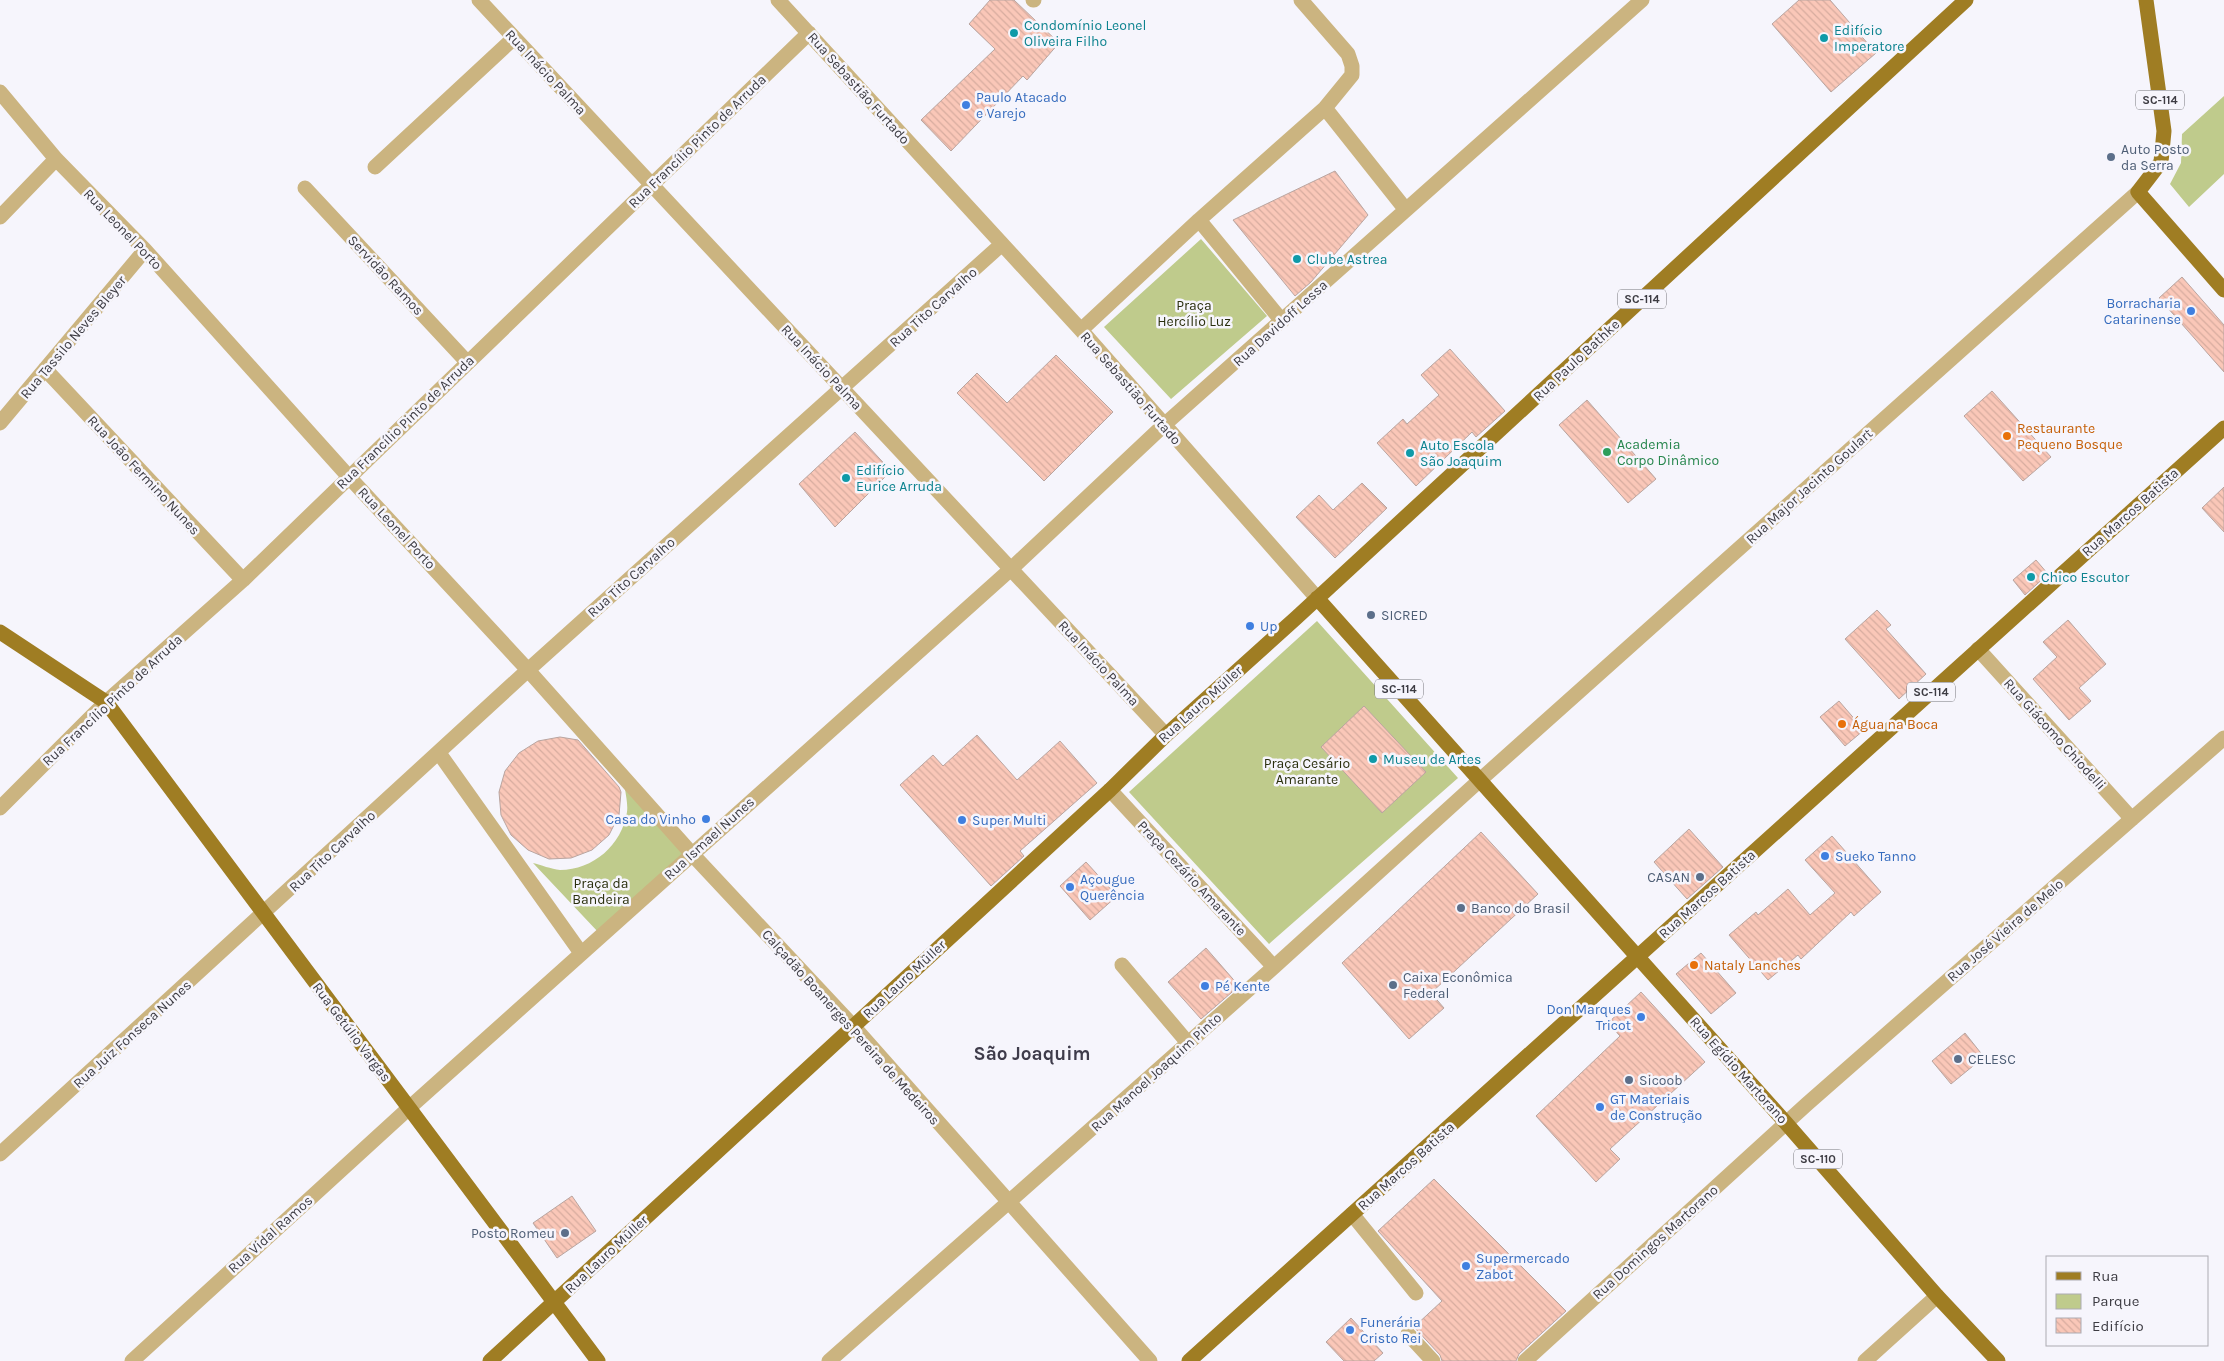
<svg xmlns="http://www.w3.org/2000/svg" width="2224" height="1361" font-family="Karla,sans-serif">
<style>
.green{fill:#bfcb8c}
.building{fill:url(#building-back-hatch);stroke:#b9a5a0}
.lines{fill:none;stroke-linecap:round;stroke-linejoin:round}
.minor{stroke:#cbb480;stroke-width:15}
.major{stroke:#9f7d23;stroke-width:15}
.culture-dot{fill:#0f9aa8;stroke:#f6f5fc;stroke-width:2}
.shop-dot{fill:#3f7fe0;stroke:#f6f5fc;stroke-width:2}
.service-dot{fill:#5c6f8a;stroke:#f6f5fc;stroke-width:2}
.food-dot{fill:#e8710a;stroke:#f6f5fc;stroke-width:2}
.leisure-dot{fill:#2e9e5b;stroke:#f6f5fc;stroke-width:2}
.labels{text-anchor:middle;stroke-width:5;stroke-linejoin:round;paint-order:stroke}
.shield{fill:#f6f5fc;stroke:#74747a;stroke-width:1}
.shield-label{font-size:12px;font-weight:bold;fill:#3d3c43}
.culture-label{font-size:14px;fill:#0d838f;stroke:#f6f5fc;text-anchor:start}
.street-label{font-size:14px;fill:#3d3c43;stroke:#f6f5fc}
.shop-label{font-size:14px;fill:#366cbe;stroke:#f6f5fc;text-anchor:start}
.service-label{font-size:14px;fill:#4e5e75;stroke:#f6f5fc;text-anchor:start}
.park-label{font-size:14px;fill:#2a2f0d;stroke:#f6f5fc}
.food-label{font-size:14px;fill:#c56008;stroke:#f6f5fc;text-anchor:start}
.leisure-label{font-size:14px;fill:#27864d;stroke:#f6f5fc;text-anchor:start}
.district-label{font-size:19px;font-weight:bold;fill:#3f3c4b;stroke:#f6f5fc}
</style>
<defs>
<pattern id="building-back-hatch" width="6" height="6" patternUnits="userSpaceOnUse" patternTransform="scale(1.25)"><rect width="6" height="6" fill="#fac7b8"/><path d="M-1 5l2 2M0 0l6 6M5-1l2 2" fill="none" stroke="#d7ac9f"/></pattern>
</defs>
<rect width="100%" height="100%" fill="#f6f5fc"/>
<path class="green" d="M 2224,96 L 2224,174 L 2189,207 L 2170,184 L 2181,163 L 2182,134 Z
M 1201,239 L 1267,316 L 1171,399 L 1104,327 Z
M 1317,621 L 1458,778 L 1269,944 L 1129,792 Z
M 625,789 L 685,855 L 599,933 L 533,863 C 541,865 551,869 560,870 C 593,870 622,845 627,812 C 628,805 626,796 625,789 Z"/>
<path class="building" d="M 990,0 L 1014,0 L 1059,43 L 1027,80 L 1023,76 L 951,151 L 921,120 L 995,49 L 969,24 Z
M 1799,0 L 1830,0 L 1876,53 L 1831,92 L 1772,24 Z
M 1335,171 L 1368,215 L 1311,282 L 1295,296 L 1233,220 Z
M 2182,277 L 2224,325 L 2224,372 L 2159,298 Z
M 1450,349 L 1505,411 L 1476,437 L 1472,432 L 1416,486 L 1377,443 L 1403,419 L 1407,424 L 1439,395 L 1421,375 Z
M 1056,355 L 1113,412 L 1044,481 L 957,393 L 977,373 L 1007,403 Z
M 1992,391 L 2051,457 L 2023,481 L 1964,416 Z
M 1587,400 L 1656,479 L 1628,503 L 1559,425 Z
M 855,432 L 891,471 L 835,527 L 799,484 Z
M 1362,483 L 1387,508 L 1335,558 L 1296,517 L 1319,495 L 1333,510 Z
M 2224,487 L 2224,532 L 2202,508 Z
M 2036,560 L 2048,574 L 2025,595 L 2013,580 Z
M 1877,610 L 1891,625 L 1886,629 L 1926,674 L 1899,699 L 1845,639 Z
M 2068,620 L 2106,664 L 2079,688 L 2091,701 L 2069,720 L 2033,679 L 2057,657 L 2043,642 Z
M 1839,701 L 1864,730 L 1845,746 L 1820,717 Z
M 1364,706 L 1426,772 L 1382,813 L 1321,747 Z
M 977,735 L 1017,780 L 1060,741 L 1097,783 L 1020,851 L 1024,856 L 991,886 L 900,785 L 933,755 L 943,766 Z
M 560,737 L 578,740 L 619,787 L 621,792 L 619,815 L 609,835 L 592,850 L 571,858 L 549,859 L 528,850 L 511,835 L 501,815 L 499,792 L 505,771 L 519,753 L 538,741 Z
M 1689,829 L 1723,867 L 1687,899 L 1654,862 Z
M 1481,832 L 1538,894 L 1431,993 L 1444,1008 L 1409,1039 L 1342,963 Z
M 1832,836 L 1881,892 L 1854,916 L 1851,912 L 1801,959 L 1798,955 L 1768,980 L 1729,935 L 1756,912 L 1758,915 L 1788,889 L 1810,915 L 1835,893 L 1805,860 Z
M 1086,862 L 1117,896 L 1090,920 L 1060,886 Z
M 1206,948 L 1239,986 L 1201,1019 L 1168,982 Z
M 1701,953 L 1736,993 L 1711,1014 L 1676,974 Z
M 1641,992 L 1705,1062 L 1610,1149 L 1620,1159 L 1596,1182 L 1536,1116 L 1620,1036 L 1608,1023 Z
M 1965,1033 L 1984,1057 L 1951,1084 L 1932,1061 Z
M 1434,1179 L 1566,1311 L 1519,1354 L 1516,1361 L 1442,1361 L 1440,1355 L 1414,1327 L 1442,1301 L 1378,1231 Z
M 572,1196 L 596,1231 L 557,1258 L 533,1223 Z
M 1351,1318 L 1383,1353 L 1374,1361 L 1344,1361 L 1326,1342 Z"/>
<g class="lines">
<path class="minor" d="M 479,0 L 1166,735
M 778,0 L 1081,330 L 1317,598
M 1033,0 L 1034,0
M 1301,0 L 1348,54 L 1352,66 L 1352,75 L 1325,108 L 1406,210
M 0,92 L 56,159 L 145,250 L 349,477 L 528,670 L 692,854 L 853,1026 L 1150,1361
M 375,167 L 514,38
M 305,188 L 467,362
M 0,217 L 56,159
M 1199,220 L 1282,321
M 1081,330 L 1199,220 L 1325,108
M 45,369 L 243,580
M 0,423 L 145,250
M 1978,649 L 2132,819
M 439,753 L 581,953
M 1110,790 L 1274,967
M 0,808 L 106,702 L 243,580 L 809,33
M 1122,965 L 1188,1043
M 0,1154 L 528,670 L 1002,244
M 1352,1214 L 1416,1293
M 1408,1334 L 1433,1361
M 132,1361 L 409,1108 L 1011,569 L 1164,425 L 1642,0
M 829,1361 L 1274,967 L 1480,780 L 2138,192
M 1525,1361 L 1807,1104 L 2224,738
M 1865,1361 L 1937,1296"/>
<path class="major" d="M 2146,0 L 2164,131 L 2161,162 L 2138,192 L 2224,290
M 1317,598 L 1786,1123 L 1937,1296 L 1998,1361
M 0,632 L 106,702 L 598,1361
M 490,1361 L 1110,790 L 1166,735 L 1296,618 L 1966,0
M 1189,1361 L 2224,428"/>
</g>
<g class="culture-dot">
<circle cx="1014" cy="33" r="5"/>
<circle cx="1824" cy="38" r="5"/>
<circle cx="1297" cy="259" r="5"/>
<circle cx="1410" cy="453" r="5"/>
<circle cx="846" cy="478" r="5"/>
<circle cx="2031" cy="577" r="5"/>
<circle cx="1373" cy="759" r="5"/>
</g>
<g class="shop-dot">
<circle cx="966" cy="105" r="5"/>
<circle cx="2191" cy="311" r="5"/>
<circle cx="1250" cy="626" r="5"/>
<circle cx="706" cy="819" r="5"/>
<circle cx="962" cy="820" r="5"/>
<circle cx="1825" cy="856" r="5"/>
<circle cx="1070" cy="887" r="5"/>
<circle cx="1205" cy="986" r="5"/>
<circle cx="1641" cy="1017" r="5"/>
<circle cx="1600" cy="1107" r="5"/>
<circle cx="1466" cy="1266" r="5"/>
<circle cx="1350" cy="1330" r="5"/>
</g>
<g class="service-dot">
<circle cx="2111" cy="157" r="5"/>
<circle cx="1371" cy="615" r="5"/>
<circle cx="1700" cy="877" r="5"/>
<circle cx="1461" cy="908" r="5"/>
<circle cx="1393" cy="985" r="5"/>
<circle cx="1958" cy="1059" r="5"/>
<circle cx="1629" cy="1080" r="5"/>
<circle cx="565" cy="1233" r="5"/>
</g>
<g class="food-dot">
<circle cx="2007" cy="436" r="5"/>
<circle cx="1842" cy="724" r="5"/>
<circle cx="1694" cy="965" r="5"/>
</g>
<circle class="leisure-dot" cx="1607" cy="452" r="5"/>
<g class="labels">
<g class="shield">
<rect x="2136" y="90.5" width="48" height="19" rx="4"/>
<rect x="1618" y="289.5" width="48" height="19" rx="4"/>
<rect x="1375" y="679.5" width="48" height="19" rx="4"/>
<rect x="1907" y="682.5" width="48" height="19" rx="4"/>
<rect x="1794" y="1149.5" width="48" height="19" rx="4"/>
</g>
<g class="shield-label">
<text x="2160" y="104">SC-114</text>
<text x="1642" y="303">SC-114</text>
<text x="1399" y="693">SC-114</text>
<text x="1931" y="696">SC-114</text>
<text x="1818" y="1163">SC-110</text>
</g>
<g class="culture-label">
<text x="1024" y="30">Condomínio Leonel<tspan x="1024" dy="16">Oliveira Filho</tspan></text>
<text x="1834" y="35">Edifício<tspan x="1834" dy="16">Imperatore</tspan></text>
<text x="1307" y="264">Clube Astrea</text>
<text x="1420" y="450">Auto Escola<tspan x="1420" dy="16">São Joaquim</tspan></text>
<text x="856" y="475">Edifício<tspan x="856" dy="16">Eurice Arruda</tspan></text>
<text x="2041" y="582">Chico Escutor</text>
<text x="1383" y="764">Museu de Artes</text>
</g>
<g class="street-label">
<text transform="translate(546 72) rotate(47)" y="5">Rua Inácio Palma</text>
<text transform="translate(859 88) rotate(48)" y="5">Rua Sebastião Furtado</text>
<text transform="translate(697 141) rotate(-44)" y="5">Rua Francílio Pinto de Arruda</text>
<text transform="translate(123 229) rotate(46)" y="5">Rua Leonel Porto</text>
<text transform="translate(386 275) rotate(47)" y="5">Servidão Ramos</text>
<text transform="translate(933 307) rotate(-42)" y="5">Rua Tito Carvalho</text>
<text transform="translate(1280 323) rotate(-42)" y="5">Rua Davidoff Lessa</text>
<text transform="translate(73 337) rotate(-50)" y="5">Rua Tassilo Neves Bleyer</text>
<text transform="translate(1576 360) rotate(-43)" y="5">Rua Paulo Bathke</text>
<text transform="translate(822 367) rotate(47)" y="5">Rua Inácio Palma</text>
<text transform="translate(1131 388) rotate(49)" y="5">Rua Sebastião Furtado</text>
<text transform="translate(405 422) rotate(-44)" y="5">Rua Francílio Pinto de Arruda</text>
<text transform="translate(144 475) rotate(47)" y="5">Rua João Fermino Nunes</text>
<text transform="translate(1809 486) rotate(-42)" y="5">Rua Major Jacinto Goulart</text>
<text transform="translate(2130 512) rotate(-42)" y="5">Rua Marcos Batista</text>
<text transform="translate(397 528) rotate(47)" y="5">Rua Leonel Porto</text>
<text transform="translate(631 577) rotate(-42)" y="5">Rua Tito Carvalho</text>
<text transform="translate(1099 663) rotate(47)" y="5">Rua Inácio Palma</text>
<text transform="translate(112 700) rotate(-43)" y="5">Rua Francílio Pinto de Arruda</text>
<text transform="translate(1200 704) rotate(-42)" y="5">Rua Lauro Müller</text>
<text transform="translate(2055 734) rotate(48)" y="5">Rua Giácomo Chiodelli</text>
<text transform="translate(709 838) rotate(-42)" y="5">Rua Ismael Nunes</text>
<text transform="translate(332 851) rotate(-43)" y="5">Rua Tito Carvalho</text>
<text transform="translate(1192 878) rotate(47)" y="5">Praça Cezário Amarante</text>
<text transform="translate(1707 894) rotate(-42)" y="5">Rua Marcos Batista</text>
<text transform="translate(2005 930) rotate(-41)" y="5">Rua José Vieira de Melo</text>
<text transform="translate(904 979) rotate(-43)" y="5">Rua Lauro Müller</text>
<text transform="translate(851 1027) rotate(48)" y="5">Calçadão Boanerges Pereira de Medeiros</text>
<text transform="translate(352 1032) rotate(53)" y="5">Rua Getúlio Vargas</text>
<text transform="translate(132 1034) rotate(-42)" y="5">Rua Juiz Fonseca Nunes</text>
<text transform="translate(1739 1070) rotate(48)" y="5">Rua Egídio Martorano</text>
<text transform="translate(1156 1072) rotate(-42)" y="5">Rua Manoel Joaquim Pinto</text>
<text transform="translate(1406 1166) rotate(-42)" y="5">Rua Marcos Batista</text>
<text transform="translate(270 1234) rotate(-42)" y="5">Rua Vidal Ramos</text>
<text transform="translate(1655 1242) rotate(-42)" y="5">Rua Domingos Martorano</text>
<text transform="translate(606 1254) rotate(-43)" y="5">Rua Lauro Müller</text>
</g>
<g class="shop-label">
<text x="976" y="102">Paulo Atacado<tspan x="976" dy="16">e Varejo</tspan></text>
<text x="2181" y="308" text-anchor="end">Borracharia<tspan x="2181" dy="16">Catarinense</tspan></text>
<text x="1260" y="631">Up</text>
<text x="696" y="824" text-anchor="end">Casa do Vinho</text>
<text x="972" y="825">Super Multi</text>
<text x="1835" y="861">Sueko Tanno</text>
<text x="1080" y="884">Açougue<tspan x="1080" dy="16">Querência</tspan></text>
<text x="1215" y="991">Pé Kente</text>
<text x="1631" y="1014" text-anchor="end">Don Marques<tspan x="1631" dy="16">Tricot</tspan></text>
<text x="1610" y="1104">GT Materiais<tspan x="1610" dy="16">de Construção</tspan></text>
<text x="1476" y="1263">Supermercado<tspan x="1476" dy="16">Zabot</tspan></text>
<text x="1360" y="1327">Funerária<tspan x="1360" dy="16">Cristo Rei</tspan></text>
</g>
<g class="service-label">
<text x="2121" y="154">Auto Posto<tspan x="2121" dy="16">da Serra</tspan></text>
<text x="1381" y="620">SICRED</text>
<text x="1690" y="882" text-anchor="end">CASAN</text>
<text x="1471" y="913">Banco do Brasil</text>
<text x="1403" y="982">Caixa Econômica<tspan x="1403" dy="16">Federal</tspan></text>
<text x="1968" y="1064">CELESC</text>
<text x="1639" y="1085">Sicoob</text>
<text x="555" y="1238" text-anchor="end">Posto Romeu</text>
</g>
<g class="park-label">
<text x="1194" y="310">Praça<tspan x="1194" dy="16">Hercílio Luz</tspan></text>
<text x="1307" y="768">Praça Cesário<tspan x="1307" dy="16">Amarante</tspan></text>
<text x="601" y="888">Praça da<tspan x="601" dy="16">Bandeira</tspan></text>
</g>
<g class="food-label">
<text x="2017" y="433">Restaurante<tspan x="2017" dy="16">Pequeno Bosque</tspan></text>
<text x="1852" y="729">Água na Boca</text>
<text x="1704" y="970">Nataly Lanches</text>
</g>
<g class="leisure-label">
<text x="1617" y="449">Academia<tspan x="1617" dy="16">Corpo Dinâmico</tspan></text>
</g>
<g class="district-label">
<text x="1032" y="1060">São Joaquim</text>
</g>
</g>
<rect x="2046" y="1256" width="162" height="90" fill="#f6f5fc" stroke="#acabb2"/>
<rect x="2056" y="1272" width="25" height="8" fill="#9f7d23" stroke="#acabb2"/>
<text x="2092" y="1281" font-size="15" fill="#3d3c43">Rua</text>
<rect x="2056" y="1294" width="25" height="15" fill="#bfcb8c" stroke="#acabb2"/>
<text x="2092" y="1306" font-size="15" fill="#3d3c43">Parque</text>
<rect x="2056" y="1318" width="25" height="15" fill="url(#building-back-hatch)" stroke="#acabb2"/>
<text x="2092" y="1331" font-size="15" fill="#3d3c43">Edifício</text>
</svg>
